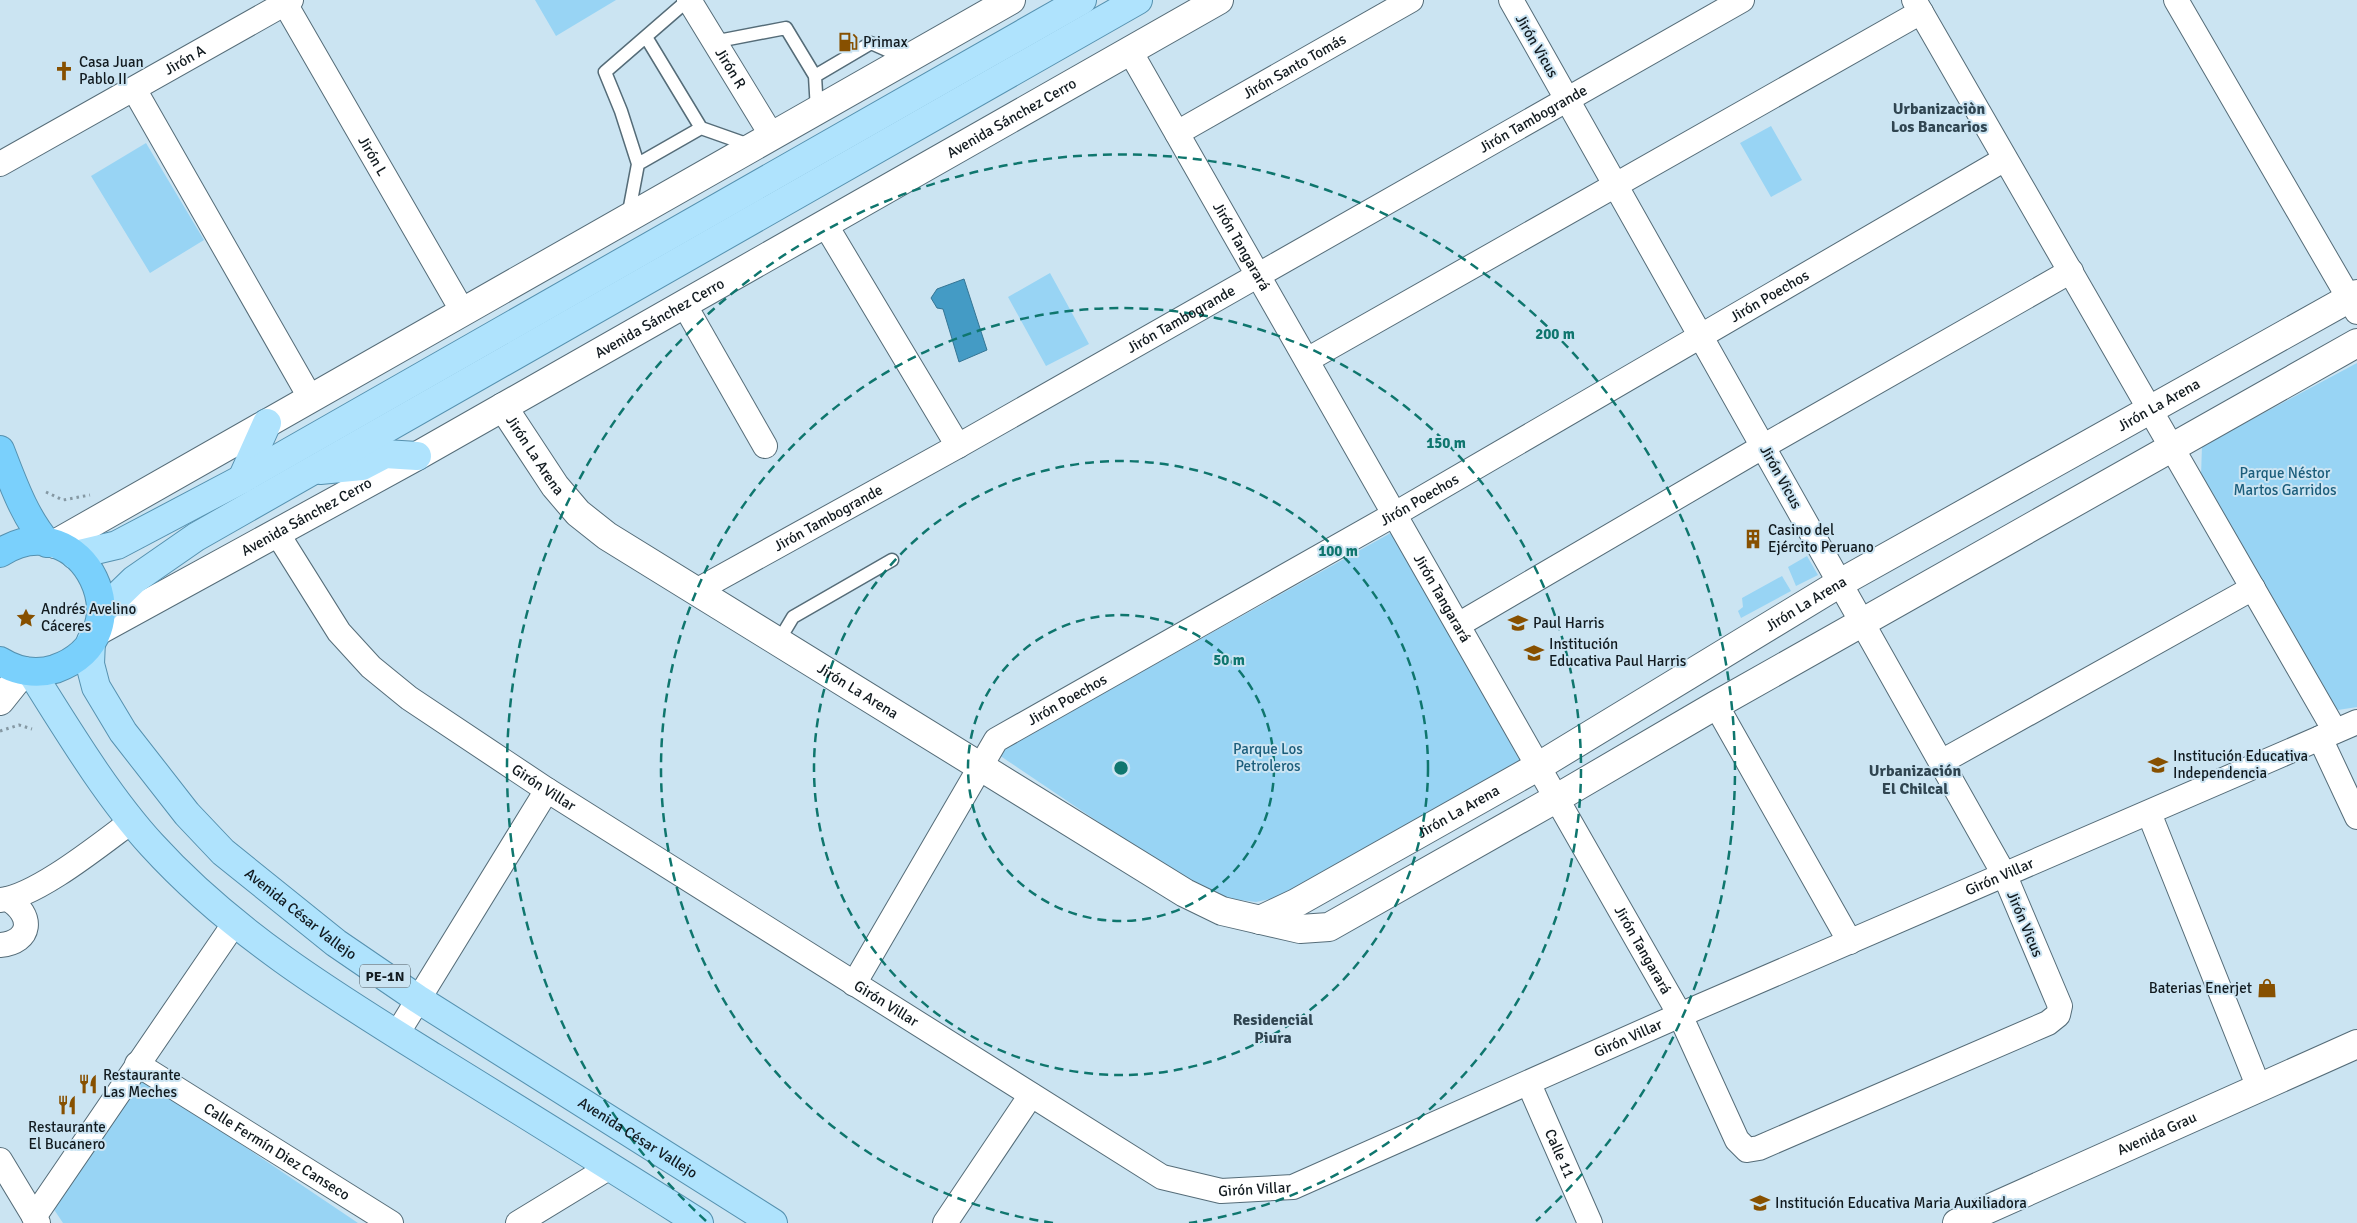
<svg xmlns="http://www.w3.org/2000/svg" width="2357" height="1223" font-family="Signika,sans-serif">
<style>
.green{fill:#98d4f4}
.water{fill:#449bc5;stroke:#357594}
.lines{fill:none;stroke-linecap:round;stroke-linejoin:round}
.lane-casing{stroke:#556c78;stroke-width:15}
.street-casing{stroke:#556c78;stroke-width:26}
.secondary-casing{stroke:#556c78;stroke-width:30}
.primary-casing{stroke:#5691af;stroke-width:30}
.highway-casing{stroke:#5691af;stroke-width:30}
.path{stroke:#8598a3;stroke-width:3;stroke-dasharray:2.5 4;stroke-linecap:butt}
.lane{stroke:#fff;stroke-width:12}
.street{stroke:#fff;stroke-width:24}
.secondary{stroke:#fff;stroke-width:28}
.primary{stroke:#afe3fd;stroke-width:28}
.highway{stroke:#7ad0fc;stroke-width:28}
.ring{fill:none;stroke:#0f766e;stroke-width:2.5;stroke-dasharray:9 6}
.labels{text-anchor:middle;stroke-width:4;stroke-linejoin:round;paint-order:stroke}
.shield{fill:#cbe4f2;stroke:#4a575f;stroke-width:1}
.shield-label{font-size:14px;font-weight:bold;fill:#121b20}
.poi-label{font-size:15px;fill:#121b20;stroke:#cbe4f2;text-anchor:start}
.street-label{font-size:15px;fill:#121b20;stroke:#cbe4f2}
.park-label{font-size:15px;fill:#1b5d7b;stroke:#cbe4f2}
.neighbourhood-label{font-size:16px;font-weight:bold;fill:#304551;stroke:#cbe4f2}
.centre{fill:#0f766e;stroke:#cbe4f2;stroke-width:2.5}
.ring-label{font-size:15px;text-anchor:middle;font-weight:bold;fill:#0f766e;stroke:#cbe4f2;stroke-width:4;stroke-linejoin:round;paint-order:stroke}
</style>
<rect width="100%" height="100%" fill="#cbe4f2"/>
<path class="green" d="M 535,0 L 616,0 L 556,36 Z
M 1771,126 L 1802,180 L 1771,197 L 1740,143 Z
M 146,143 L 204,240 L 150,273 L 91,176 Z
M 1050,273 L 1089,344 L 1046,366 L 1008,297 Z
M 2357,363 L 2357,707 L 2338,710 L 2323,700 L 2201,476 L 2202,446 Z
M 1396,530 L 1528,766 L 1314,889 L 1256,902 L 1225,898 L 1198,889 L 996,753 Z
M 1807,556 L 1818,575 L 1796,586 L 1788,567 Z
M 1782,576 L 1791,591 L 1741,618 L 1738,611 L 1743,607 L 1742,598 Z
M 141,1077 L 358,1223 L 63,1223 L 53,1208 Z"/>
<path class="water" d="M 964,279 L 987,350 L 959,362 L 943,309 L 937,308 L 931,298 L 937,289 Z"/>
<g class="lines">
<defs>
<path id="lane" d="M 646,37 L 701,128
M 713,42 L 786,28 L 815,76
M 817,110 L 815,76 L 871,43 L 907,59
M 638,164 L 621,111 L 605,72 L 688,0
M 628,217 L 638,164 L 701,128 L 752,146
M 778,642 L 793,617 L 892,560"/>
<g id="street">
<path id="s1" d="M 283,0 L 463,312"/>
<path id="s2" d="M 689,0 L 772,136"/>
<path d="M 1914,0 L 2335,731"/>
<path d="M 2176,0 L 2357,312"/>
<path id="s3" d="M 1130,51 L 1680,1015 L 1737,1140 L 1747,1150 L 1759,1148 L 2048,1023 L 2058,1015 L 2060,1006 L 2005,876 L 1511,0"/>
<path d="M 134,89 L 311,399"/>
<path id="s4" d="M 1177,133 L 1411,0"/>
<path id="s5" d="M 0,164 L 291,0"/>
<path d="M 825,224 L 958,446"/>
<path d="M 684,304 L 765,446"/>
<path d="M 1307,360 L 1921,12"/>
<path id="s6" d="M 277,533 L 339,632 L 371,667 L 409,698 L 547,790 L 1162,1177 L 1221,1191 L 1293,1187 L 1680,1015 L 2357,722"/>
<path id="s7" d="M 696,591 L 958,446 L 1742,0"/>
<path d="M 1458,625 L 1764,446 L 2071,271"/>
<path d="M 1716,705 L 1850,942"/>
<path d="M 2320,738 L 2357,817"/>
<path d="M 1941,762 L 2253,588"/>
<path d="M 2149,813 L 2259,1088"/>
<path d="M 0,900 C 36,897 102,843 132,821"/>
<path d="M 0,945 C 32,942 34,915 8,899"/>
<path id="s8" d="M 854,984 L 996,740 L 1395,514 L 2005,159"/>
<path d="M 397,1034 L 547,790"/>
<path id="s9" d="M 137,1064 L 391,1223"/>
<path id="s10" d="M 1529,1084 L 1590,1223"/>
<path d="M 0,1160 L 38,1223"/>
<path d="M 34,1217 L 234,924"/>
<path d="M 518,1223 L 610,1167"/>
<path d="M 945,1223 L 1031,1095"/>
</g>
<g id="secondary">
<path id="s11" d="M 503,407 L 555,486 L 578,513 L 607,536 L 1185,893 L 1222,911 L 1300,929 L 1329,927 L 1557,798 L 1716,705 L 2357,343"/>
<path d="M 55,544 L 1011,0"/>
<path id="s12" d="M 96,632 L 417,456 L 1219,0"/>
<path d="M 0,701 L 24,671"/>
<path id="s13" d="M 1260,920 L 1296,903 L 1539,766 L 1840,583 L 2357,294"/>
<path id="s14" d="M 1957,1223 L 2357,1044"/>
</g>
<g id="primary">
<path d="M 320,470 L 362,466 L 385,454 L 417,456"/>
<path d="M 242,479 L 267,423"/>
<path d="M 75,555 L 117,545 L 242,479 L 1082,0"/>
<path d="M 101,612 L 134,580 L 196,537 L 1138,0"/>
<path id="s15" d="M 91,641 L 90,664 L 96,687 L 123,732 L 187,814 L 223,852 L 336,943 L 418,999 L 773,1223"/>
<path d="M 31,672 C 67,729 107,796 152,845 C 232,933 333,995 433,1057 C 522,1112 611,1167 699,1223"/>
</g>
<path id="highway" d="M 0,450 C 13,483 24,516 47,543
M 0,553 C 82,500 149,636 55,669 C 36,675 16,671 0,661"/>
</defs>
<use href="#lane" class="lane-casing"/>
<use href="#street" class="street-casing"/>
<use href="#secondary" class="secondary-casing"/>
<use href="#primary" class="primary-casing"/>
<use href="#highway" class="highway-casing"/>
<path class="path" d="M 46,492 L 63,500 L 90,495
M 0,731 L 19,725 L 32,729"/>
<use href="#lane" class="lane"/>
<use href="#street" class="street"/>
<use href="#secondary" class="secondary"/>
<use href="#primary" class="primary"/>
<use href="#highway" class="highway"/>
</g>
<g class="ring">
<circle cx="1121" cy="768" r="153"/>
<circle cx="1121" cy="768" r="307"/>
<path d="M1053 1223A460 460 0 1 1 1189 1223"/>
<path d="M706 1221A614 614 0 1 1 1536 1221"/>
</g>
<defs>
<symbol id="fuel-bare" viewBox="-9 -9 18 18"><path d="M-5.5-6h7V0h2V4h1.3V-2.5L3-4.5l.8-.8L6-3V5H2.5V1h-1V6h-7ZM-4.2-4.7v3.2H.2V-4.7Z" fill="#875000" stroke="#cbe4f2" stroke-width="2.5" paint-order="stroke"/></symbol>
<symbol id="church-bare" viewBox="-9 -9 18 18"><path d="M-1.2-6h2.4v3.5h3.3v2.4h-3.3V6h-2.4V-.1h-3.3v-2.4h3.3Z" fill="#875000" stroke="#cbe4f2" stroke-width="2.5" paint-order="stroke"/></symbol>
<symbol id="building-bare" viewBox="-9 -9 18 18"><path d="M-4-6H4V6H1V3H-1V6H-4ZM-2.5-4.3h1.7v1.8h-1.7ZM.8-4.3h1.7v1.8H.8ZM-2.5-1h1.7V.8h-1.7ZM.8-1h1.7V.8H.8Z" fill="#875000" stroke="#cbe4f2" stroke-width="2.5" paint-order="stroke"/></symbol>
<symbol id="sight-bare" viewBox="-9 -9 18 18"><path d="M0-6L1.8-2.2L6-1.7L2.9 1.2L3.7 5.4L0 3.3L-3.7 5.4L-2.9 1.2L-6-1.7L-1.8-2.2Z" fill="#875000" stroke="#cbe4f2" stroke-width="2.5" paint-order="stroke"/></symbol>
<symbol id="school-bare" viewBox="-9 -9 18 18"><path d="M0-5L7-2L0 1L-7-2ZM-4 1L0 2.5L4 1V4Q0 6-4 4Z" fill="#875000" stroke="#cbe4f2" stroke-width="2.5" paint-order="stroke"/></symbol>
<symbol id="shop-bare" viewBox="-9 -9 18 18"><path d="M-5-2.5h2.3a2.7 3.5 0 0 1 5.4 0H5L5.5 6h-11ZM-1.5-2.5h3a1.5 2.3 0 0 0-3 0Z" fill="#875000" stroke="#cbe4f2" stroke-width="2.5" paint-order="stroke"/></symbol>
<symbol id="restaurant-bare" viewBox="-9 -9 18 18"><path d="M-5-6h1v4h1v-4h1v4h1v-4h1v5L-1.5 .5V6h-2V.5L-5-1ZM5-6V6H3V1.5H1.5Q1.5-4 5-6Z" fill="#875000" stroke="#cbe4f2" stroke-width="2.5" paint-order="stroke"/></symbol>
</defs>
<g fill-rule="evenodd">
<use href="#fuel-bare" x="834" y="28" width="28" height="28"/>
<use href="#church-bare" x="50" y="57" width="28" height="28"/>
<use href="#building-bare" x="1739" y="525" width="28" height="28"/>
<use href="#sight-bare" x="12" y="604" width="28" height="28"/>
<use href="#school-bare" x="1504" y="609" width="28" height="28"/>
<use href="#school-bare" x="1520" y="639" width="28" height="28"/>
<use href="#school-bare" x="2144" y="751" width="28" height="28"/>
<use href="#shop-bare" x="2253" y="974" width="28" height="28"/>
<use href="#restaurant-bare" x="74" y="1070" width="28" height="28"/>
<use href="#restaurant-bare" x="53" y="1091" width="28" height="28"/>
<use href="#school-bare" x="1746" y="1189" width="28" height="28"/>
</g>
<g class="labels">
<rect class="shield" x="360" y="964.5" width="50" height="23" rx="4"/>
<g class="shield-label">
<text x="385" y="981">PE-1N</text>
</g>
<g class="poi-label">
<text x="863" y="47">Primax</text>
<text x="79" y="67">Casa Juan<tspan x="79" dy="17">Pablo II</tspan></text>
<text x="1768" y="535">Casino del<tspan x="1768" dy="17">Ejército Peruano</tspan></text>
<text x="41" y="614">Andrés Avelino<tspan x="41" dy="17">Cáceres</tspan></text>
<text x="1533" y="628">Paul Harris</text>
<text x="1549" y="649">Institución<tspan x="1549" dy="17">Educativa Paul Harris</tspan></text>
<text x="2173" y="761">Institución Educativa<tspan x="2173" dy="17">Independencia</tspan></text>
<text x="2252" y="993" text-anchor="end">Baterias Enerjet</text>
<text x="103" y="1080">Restaurante<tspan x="103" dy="17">Las Meches</tspan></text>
<text x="67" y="1132" text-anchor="middle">Restaurante<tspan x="67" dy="17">El Bucanero</tspan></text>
<text x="1775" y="1208">Institución Educativa Maria Auxiliadora</text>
</g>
<g class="street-label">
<text transform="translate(1537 46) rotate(60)" y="5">Jirón Vicus</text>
<text dy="5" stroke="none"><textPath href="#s5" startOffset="212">Jirón A</textPath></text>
<text dy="5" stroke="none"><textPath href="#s4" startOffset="135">Jirón Santo Tomás</textPath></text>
<text dy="5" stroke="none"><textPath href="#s2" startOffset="80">Jirón R</textPath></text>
<text dy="5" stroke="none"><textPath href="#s12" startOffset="1050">Avenida Sánchez Cerro</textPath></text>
<text dy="5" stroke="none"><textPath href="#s7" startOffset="961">Jirón Tambogrande</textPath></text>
<text dy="5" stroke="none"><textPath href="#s1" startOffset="180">Jirón L</textPath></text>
<text dy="5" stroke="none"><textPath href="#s3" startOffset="225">Jirón Tangarará</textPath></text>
<text dy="5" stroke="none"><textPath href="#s8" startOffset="1174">Jirón Poechos</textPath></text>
<text dy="5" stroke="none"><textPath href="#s12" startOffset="645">Avenida Sánchez Cerro</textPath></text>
<text dy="5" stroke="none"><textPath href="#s7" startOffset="556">Jirón Tambogrande</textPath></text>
<text dy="5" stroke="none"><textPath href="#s13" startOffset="1036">Jirón La Arena</textPath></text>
<text dy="5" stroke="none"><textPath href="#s11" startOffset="58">Jirón La Arena</textPath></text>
<text transform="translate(1781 477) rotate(61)" y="5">Jirón Vicus</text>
<text dy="5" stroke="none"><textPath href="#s8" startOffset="769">Jirón Poechos</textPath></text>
<text dy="5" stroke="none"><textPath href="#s12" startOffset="240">Avenida Sánchez Cerro</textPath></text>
<text dy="5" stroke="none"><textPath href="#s7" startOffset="151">Jirón Tambogrande</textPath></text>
<text dy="5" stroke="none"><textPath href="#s3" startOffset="630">Jirón Tangarará</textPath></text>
<text dy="5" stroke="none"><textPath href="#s13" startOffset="631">Jirón La Arena</textPath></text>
<text dy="5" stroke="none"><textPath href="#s11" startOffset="462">Jirón La Arena</textPath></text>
<text dy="5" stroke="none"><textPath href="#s8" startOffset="364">Jirón Poechos</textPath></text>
<text dy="5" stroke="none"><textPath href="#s6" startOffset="375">Girón Villar</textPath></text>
<text dy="5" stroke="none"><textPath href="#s13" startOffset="226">Jirón La Arena</textPath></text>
<text dy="5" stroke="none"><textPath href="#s6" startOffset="2010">Girón Villar</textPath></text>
<text dy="5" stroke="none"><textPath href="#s15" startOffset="355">Avenida César Vallejo</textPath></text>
<text transform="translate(2025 924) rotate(67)" y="5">Jirón Vicus</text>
<text dy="5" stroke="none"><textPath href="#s3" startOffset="1035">Jirón Tangarará</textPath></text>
<text dy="5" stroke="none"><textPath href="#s6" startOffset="780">Girón Villar</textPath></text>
<text dy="5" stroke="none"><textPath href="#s6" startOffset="1605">Girón Villar</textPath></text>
<text dy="5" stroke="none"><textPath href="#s14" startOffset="219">Avenida Grau</textPath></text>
<text dy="5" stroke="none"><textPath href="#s15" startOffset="760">Avenida César Vallejo</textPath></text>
<text dy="5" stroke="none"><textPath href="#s9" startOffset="165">Calle Fermín Diez Canseco</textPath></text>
<text dy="5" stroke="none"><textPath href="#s10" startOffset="76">Calle 11</textPath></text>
<text dy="5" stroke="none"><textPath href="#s6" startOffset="1200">Girón Villar</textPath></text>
</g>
<g class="park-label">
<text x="2285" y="478">Parque Néstor<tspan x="2285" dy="17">Martos Garridos</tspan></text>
<text x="1268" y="754">Parque Los<tspan x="1268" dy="17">Petroleros</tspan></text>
</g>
<g class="neighbourhood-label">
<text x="1939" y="114">Urbanizaciòn<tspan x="1939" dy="18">Los Bancarios</tspan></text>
<text x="1915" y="776">Urbanización<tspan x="1915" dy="18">El Chilcal</tspan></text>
<text x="1273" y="1025">Residencial<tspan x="1273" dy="18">Piura</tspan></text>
</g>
</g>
<circle cx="1121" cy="768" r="8" class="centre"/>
<g class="ring-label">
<text x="1555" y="339">200 m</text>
<text x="1446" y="448">150 m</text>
<text x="1338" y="556">100 m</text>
<text x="1229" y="665">50 m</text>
</g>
</svg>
